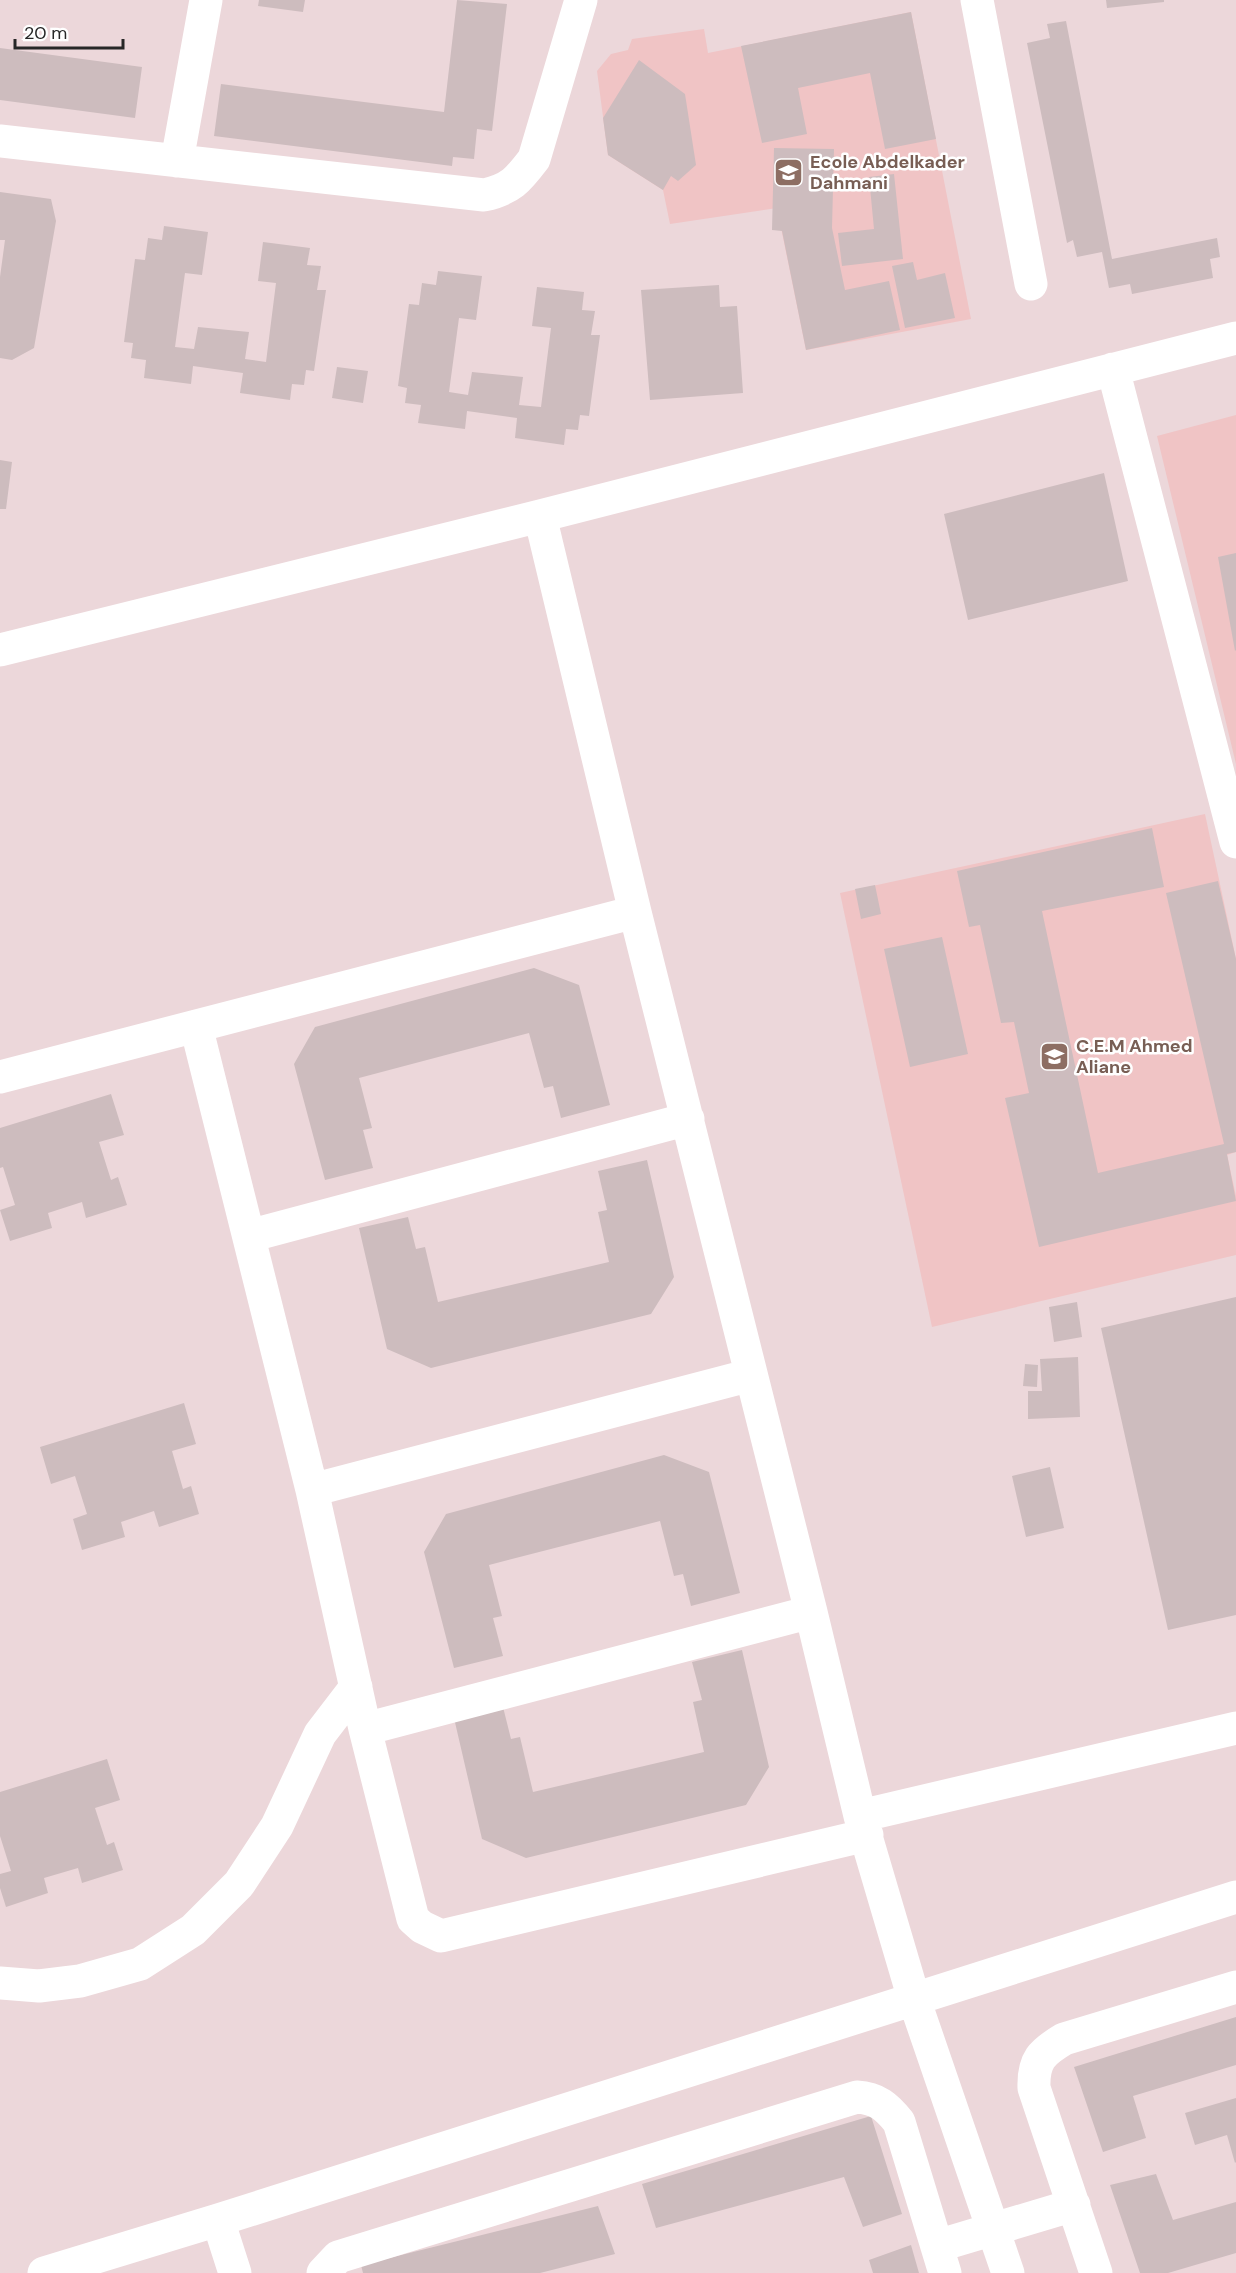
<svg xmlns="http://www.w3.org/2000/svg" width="1236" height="2273" font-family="'DM Sans',sans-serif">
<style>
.education{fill:#f0c4c5}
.building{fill:#cdbcbe}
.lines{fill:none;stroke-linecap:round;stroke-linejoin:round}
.minor{stroke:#fff;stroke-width:33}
.labels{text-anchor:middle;stroke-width:5;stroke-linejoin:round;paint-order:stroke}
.education-label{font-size:18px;font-weight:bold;fill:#785e54;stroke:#fff;text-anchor:start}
</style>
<rect width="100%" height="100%" fill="#ecd7da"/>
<path class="education" d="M 911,12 L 971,319 L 806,350 L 777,208 L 670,224 L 663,190 L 608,155 L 597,71 L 611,54 L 628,50 L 632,39 L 704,29 L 708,53 Z
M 1236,415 L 1236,764 L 1157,436 Z
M 1205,814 L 1236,959 L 1236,1152 L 1227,1155 L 1236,1196 L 1236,1255 L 932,1327 L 840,893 Z"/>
<path class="building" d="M 259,0 L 305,0 L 303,12 L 258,6 Z
M 457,0 L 507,4 L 492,131 L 477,129 L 474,159 L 453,157 L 452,166 L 214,136 L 221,84 L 444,112 Z
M 1106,0 L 1164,0 L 1164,2 L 1107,8 Z
M 911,12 L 936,139 L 885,149 L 870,73 L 798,88 L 807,134 L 762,143 L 741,46 Z
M 1066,21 L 1112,259 L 1217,238 L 1220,257 L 1210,259 L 1213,278 L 1132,294 L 1130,284 L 1109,288 L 1102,252 L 1077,257 L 1073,240 L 1067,243 L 1027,43 L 1050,38 L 1047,24 Z
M 0,48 L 142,67 L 135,118 L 0,100 Z
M 639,60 L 685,94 L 696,165 L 678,181 L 671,176 L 663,190 L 608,155 L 603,118 Z
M 774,148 L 834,149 L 832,228 L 845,290 L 889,281 L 900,330 L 806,350 L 782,231 L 772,230 Z
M 894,174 L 903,259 L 842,266 L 838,233 L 874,229 L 869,177 Z
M 0,192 L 51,199 L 56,221 L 34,348 L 12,360 L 0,358 L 0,277 L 5,240 L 0,240 Z
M 164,226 L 208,232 L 202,275 L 185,273 L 175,347 L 194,349 L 198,327 L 249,332 L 245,359 L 266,362 L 276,283 L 258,281 L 263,242 L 310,248 L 307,265 L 321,266 L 317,290 L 326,290 L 314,371 L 306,370 L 304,385 L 292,384 L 290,400 L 240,393 L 243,373 L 193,366 L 191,384 L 144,378 L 146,360 L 131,358 L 133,343 L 124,342 L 135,259 L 145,260 L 148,238 L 162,240 Z
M 913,262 L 917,280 L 945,273 L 955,318 L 905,328 L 892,266 Z
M 438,271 L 482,276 L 476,320 L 459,318 L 449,392 L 468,395 L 472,372 L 523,377 L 519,405 L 541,407 L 551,328 L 532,326 L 537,287 L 584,292 L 582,310 L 595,311 L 591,335 L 600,335 L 589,416 L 580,415 L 578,430 L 566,429 L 564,445 L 515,438 L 517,418 L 467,411 L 465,429 L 418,423 L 421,405 L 405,403 L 407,388 L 398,386 L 409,304 L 419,305 L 422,283 L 436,285 Z
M 719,285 L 720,307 L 737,306 L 743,393 L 650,400 L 641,290 Z
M 337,367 L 368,371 L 363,403 L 332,398 Z
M 0,460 L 12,462 L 6,509 L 0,509 Z
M 1104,473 L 1128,581 L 968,620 L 944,514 Z
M 1236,553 L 1236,650 L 1235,651 L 1218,557 Z
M 1152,828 L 1164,887 L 1042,911 L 1098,1173 L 1224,1144 L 1166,893 L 1218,881 L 1236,959 L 1236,1152 L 1227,1154 L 1236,1201 L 1039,1247 L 1005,1098 L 1029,1093 L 1014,1022 L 1001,1023 L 980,925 L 969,927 L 957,871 Z
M 875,885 L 881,914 L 861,919 L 855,889 Z
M 942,937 L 968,1054 L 910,1067 L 884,949 Z
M 534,968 L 579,985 L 610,1105 L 561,1118 L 553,1086 L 544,1088 L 529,1033 L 359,1078 L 372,1128 L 363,1130 L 373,1168 L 325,1180 L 294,1064 L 315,1027 Z
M 111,1094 L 124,1135 L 99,1142 L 111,1180 L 118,1177 L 127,1205 L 86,1218 L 82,1202 L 48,1213 L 52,1228 L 10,1241 L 0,1210 L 15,1205 L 3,1167 L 0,1168 L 0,1128 Z
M 647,1160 L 674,1277 L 651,1314 L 431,1368 L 387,1349 L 359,1228 L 408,1217 L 416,1249 L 425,1247 L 438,1302 L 609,1262 L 598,1212 L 607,1210 L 598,1171 Z
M 1236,1297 L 1236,1615 L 1168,1630 L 1101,1328 Z
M 1077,1302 L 1082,1337 L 1054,1342 L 1049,1307 Z
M 1078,1357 L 1080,1417 L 1028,1419 L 1028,1391 L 1042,1391 L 1040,1359 Z
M 1025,1364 L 1038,1365 L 1037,1387 L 1023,1386 Z
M 184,1403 L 196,1444 L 172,1451 L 183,1489 L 191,1486 L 199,1514 L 159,1527 L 154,1511 L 121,1522 L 125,1537 L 82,1550 L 73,1519 L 87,1514 L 75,1476 L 51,1484 L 40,1447 Z
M 664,1455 L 709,1472 L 740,1593 L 691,1606 L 683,1574 L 674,1576 L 660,1521 L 489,1565 L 502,1616 L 493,1618 L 503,1656 L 454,1668 L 424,1552 L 446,1514 Z
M 1050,1467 L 1064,1528 L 1026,1537 L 1012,1476 Z
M 742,1650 L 769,1767 L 746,1805 L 526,1858 L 482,1839 L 454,1718 L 503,1707 L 511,1739 L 520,1737 L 533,1792 L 704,1752 L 693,1702 L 702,1700 L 692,1662 Z
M 107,1759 L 120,1800 L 95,1808 L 107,1845 L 114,1842 L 123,1870 L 82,1883 L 78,1868 L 44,1878 L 48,1893 L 6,1907 L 0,1888 L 0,1874 L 11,1871 L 0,1836 L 0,1792 Z
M 1236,2017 L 1236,2065 L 1133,2096 L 1146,2138 L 1103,2152 L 1074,2067 Z
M 1236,2098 L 1236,2162 L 1235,2163 L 1227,2135 L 1195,2145 L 1185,2113 Z
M 871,2116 L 902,2214 L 863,2227 L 844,2177 L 656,2228 L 642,2184 Z
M 1156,2174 L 1173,2220 L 1236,2202 L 1236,2253 L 1168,2273 L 1140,2273 L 1110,2185 Z
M 598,2206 L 615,2254 L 540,2273 L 363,2273 L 361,2265 Z
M 911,2245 L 919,2273 L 873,2273 L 869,2260 Z"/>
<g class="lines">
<path class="minor" d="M 977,0 L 1031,284
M 0,141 L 484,195 C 511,189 518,180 534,159 L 581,0
M 177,161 L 206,0
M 1113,369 L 1236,842
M 540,516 L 635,912 L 811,1612 L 860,1816 L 914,1999 L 1008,2273
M 0,650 L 540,516 L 1236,338
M 196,1026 L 312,1490 L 365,1729 L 413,1919 L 422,1927 L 441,1936 L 867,1835
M 0,1077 L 635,912
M 249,1236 L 688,1119
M 312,1490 L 751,1375
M 365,1729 L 811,1612
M 860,1816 L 1236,1728
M 0,1983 L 39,1986 L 80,1981 L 140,1964 L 193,1930 L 239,1884 L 277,1826 L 320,1734 L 356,1687
M 218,2220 L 235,2273
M 937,2246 L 1074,2205
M 44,2273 L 218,2220 L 1236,1897
M 323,2273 L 338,2257 L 857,2097 C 877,2098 887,2107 899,2122 L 945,2273
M 1096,2273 L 1034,2088 C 1033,2060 1042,2052 1064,2039 L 1236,1987"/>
</g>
<defs>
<symbol id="school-square" viewBox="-11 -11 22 22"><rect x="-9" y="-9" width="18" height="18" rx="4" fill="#8d6e63" stroke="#fff"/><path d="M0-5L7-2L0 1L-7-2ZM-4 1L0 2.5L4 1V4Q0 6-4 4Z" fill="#fff"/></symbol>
</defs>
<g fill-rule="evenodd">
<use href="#school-square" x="772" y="156" width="33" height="33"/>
<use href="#school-square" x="1038" y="1040" width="33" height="33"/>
</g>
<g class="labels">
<g class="education-label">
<text x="810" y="168">Ecole Abdelkader<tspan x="810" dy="21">Dahmani</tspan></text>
<text x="1076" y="1052">C.E.M Ahmed<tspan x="1076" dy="21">Aliane</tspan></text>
</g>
</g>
<path d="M15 39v9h108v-9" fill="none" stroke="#272727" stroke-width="3"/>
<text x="24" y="39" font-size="18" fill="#272727" stroke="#ffffff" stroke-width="4.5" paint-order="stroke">20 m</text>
</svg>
